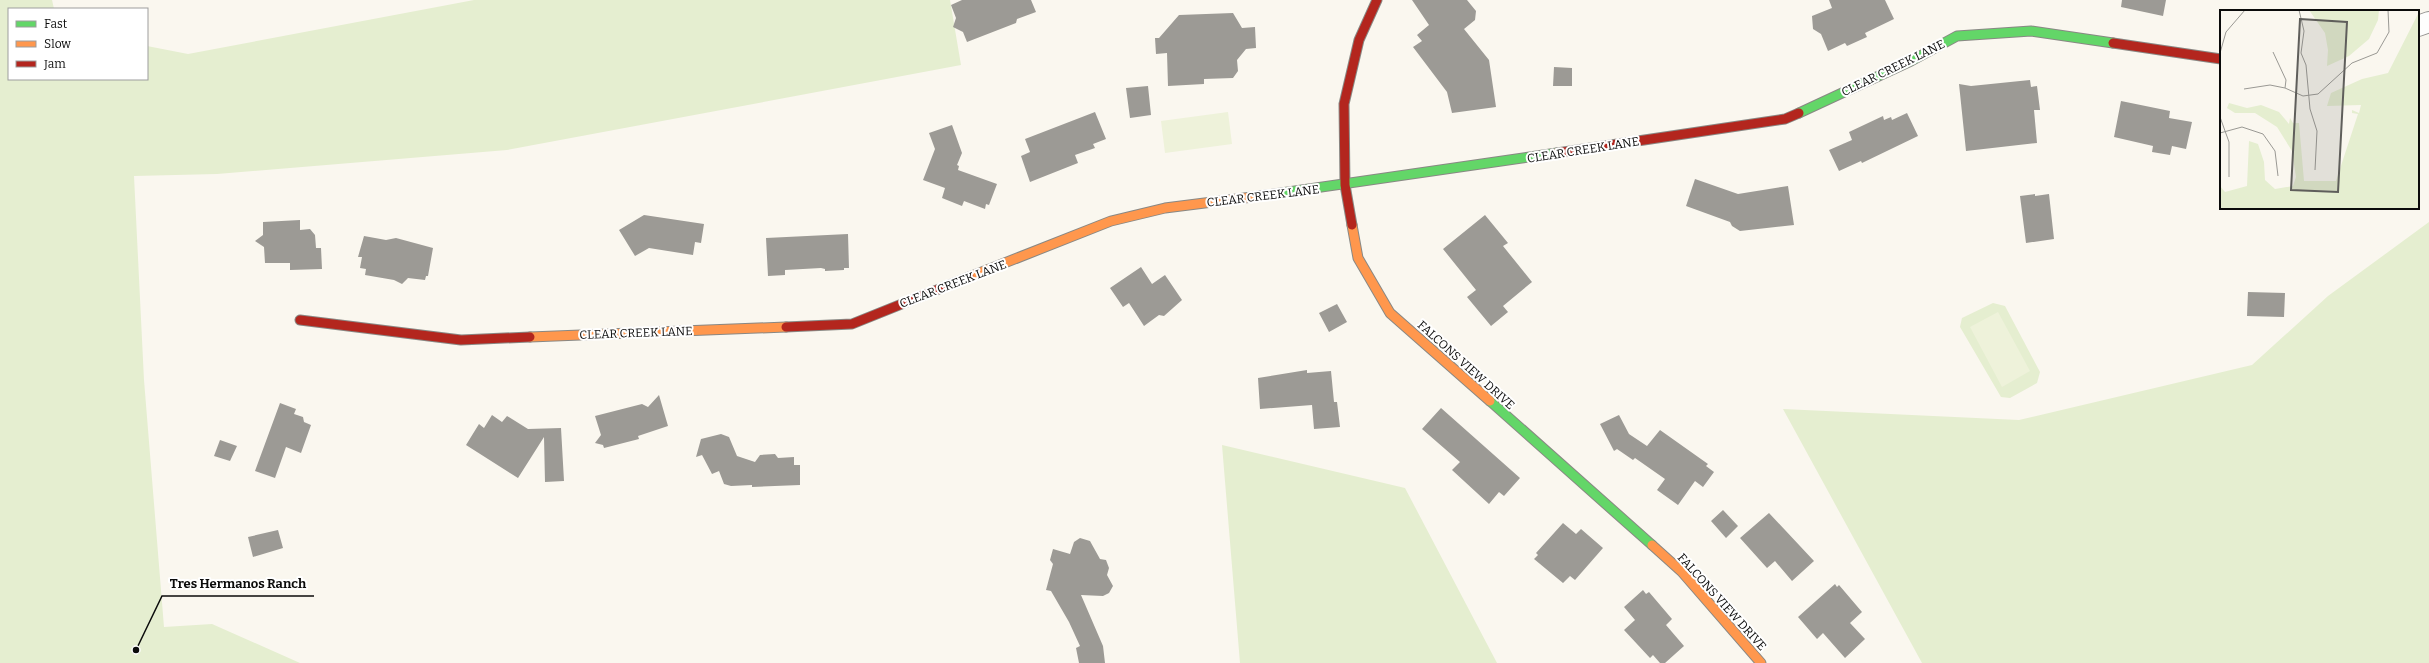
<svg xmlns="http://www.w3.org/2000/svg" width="2429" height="663" font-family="Bitter,serif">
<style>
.green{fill:#e5eed0}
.pitch{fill:#eef2da}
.building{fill:#9c9a95}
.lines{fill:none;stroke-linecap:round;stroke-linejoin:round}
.street-casing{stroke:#93918e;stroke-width:22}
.fast-casing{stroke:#898884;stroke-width:11}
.slow-casing{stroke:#898884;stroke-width:11}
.jam-casing{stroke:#898884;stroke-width:11}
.street{stroke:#fefefd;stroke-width:20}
.fast{stroke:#63d668;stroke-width:9}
.slow{stroke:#ff974d;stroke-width:9}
.jam{stroke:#b3261e;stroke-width:9}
.labels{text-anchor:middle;stroke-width:4;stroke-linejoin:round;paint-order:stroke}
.street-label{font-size:12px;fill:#0b0b0b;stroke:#fff}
.inset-road{fill:none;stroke:#9a9994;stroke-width:1}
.view{fill:#5f5e5b;fill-opacity:0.15;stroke:#5f5e5b;stroke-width:2}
.inset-edge{fill:none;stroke:#0b0b0b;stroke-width:2}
.leader{fill:none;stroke:#0b0b0b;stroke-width:1.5}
.callout-dot{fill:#0b0b0b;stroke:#fff;stroke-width:1.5}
.callout-label{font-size:13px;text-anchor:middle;font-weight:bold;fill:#0b0b0b;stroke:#fff;stroke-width:4;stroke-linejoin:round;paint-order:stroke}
</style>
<rect width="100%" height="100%" fill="#faf7ef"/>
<path class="green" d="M 0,0 L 52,0 L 54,9 L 9,9 L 9,79 L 147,79 L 147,46 L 188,54 L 474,0 L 950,0 L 961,65 L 507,150 L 217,174 L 134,176 L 144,380 L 164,627 L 212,624 L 300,663 L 0,663 Z
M 2429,222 L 2429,663 L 1922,663 L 1783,409 L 2019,420 L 2252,365 L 2328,296 Z
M 1993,303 L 2005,306 L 2040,372 L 2037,383 L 2010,398 L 2001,397 L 1960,327 L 1962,318 Z
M 1222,445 L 1405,488 L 1497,663 L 1240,663 Z"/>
<path class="pitch" d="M 1228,112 L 1232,144 L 1165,153 L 1161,121 Z
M 1998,312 L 2030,371 L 2002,387 L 1970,327 Z"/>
<path class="building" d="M 962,0 L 1031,0 L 1036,12 L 1017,19 L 1016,23 L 967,42 L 963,32 L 953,27 L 956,18 L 951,5 Z
M 1412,0 L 1467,0 L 1476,11 L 1475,20 L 1464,29 L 1489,60 L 1496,107 L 1452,113 L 1447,92 L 1413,47 L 1422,41 L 1417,35 L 1429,25 Z
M 1829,0 L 1885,0 L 1894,19 L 1865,33 L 1867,37 L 1847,46 L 1845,43 L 1828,51 L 1821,34 L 1813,29 L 1812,16 L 1832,8 Z
M 2122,0 L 2166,0 L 2163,16 L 2121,7 Z
M 1233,13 L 1242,28 L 1255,27 L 1256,48 L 1246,49 L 1237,60 L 1238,71 L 1233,78 L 1204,79 L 1204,84 L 1168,86 L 1167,53 L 1156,54 L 1155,38 L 1159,38 L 1179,15 Z
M 1554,67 L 1572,68 L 1572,86 L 1553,86 Z
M 2030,80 L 2031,87 L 2037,86 L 2040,110 L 2034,110 L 2037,143 L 1966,151 L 1959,84 L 1971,86 Z
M 1148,86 L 1151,115 L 1130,118 L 1126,88 Z
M 2121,101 L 2170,111 L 2169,118 L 2192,122 L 2186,149 L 2172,146 L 2170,155 L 2152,152 L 2153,146 L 2114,137 Z
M 1095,112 L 1106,139 L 1093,144 L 1095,148 L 1075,155 L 1078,163 L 1030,182 L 1021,156 L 1030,152 L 1025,139 Z
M 1907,113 L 1918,136 L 1862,163 L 1861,161 L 1839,171 L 1829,150 L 1852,140 L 1849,132 L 1883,116 L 1884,120 L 1891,117 L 1892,120 Z
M 952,125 L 962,153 L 957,165 L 959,166 L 958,170 L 997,184 L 989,205 L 986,204 L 985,209 L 964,201 L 962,206 L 942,198 L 945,188 L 923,180 L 935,149 L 929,133 Z
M 1695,179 L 1738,194 L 1788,186 L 1794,225 L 1740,231 L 1732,226 L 1730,222 L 1686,206 Z
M 2035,194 L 2035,196 L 2049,194 L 2054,239 L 2026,243 L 2020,196 Z
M 644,215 L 704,224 L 701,243 L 695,242 L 693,255 L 649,248 L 635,256 L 619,230 Z
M 1485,215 L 1508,243 L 1503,246 L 1532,282 L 1503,306 L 1508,312 L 1491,326 L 1467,297 L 1476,290 L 1443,249 Z
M 300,220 L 300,230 L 310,229 L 315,235 L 316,248 L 321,248 L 322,269 L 290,270 L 290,263 L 265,263 L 264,247 L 255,241 L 263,235 L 263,222 Z
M 848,234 L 849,268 L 844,268 L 844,270 L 825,271 L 825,269 L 821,268 L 785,270 L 785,275 L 768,276 L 766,238 Z
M 364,236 L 386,240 L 396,238 L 433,248 L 428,276 L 426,276 L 425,280 L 408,278 L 402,284 L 394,280 L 365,275 L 366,269 L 360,268 L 362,257 L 358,257 Z
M 1141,267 L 1152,284 L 1165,275 L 1182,300 L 1164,316 L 1159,315 L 1144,326 L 1129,303 L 1123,307 L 1110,288 Z
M 2248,292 L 2285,293 L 2284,317 L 2247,316 Z
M 1337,304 L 1347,322 L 1329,332 L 1319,313 Z
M 1307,370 L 1307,373 L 1331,371 L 1334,402 L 1337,402 L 1340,427 L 1314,429 L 1312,405 L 1260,409 L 1258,378 Z
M 659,395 L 668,426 L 638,436 L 639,439 L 604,448 L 603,445 L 595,443 L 601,435 L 595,416 L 642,404 L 648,407 Z
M 280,403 L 296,409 L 294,414 L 303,417 L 304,422 L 311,425 L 301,453 L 286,447 L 275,478 L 255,471 Z
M 1441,408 L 1520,478 L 1504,496 L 1499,492 L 1489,504 L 1452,470 L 1460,462 L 1422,429 Z
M 492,415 L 502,422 L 507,416 L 528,429 L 561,428 L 564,481 L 545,482 L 544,437 L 518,478 L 466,445 L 479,424 L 484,428 Z
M 1619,415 L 1629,434 L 1647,446 L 1660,430 L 1708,464 L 1706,466 L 1714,472 L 1703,487 L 1695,481 L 1678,505 L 1657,490 L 1665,479 L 1635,458 L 1633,460 L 1617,449 L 1614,451 L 1600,424 Z
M 721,434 L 729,437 L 737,456 L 755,462 L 760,455 L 775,454 L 778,458 L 794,457 L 794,465 L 800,465 L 800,485 L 752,487 L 752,485 L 731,486 L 724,484 L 719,471 L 712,474 L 702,455 L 696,457 L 701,439 Z
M 220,440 L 237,446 L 230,461 L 214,456 Z
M 1723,510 L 1738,526 L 1726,538 L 1711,521 Z
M 1769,513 L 1814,561 L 1792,581 L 1775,561 L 1767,568 L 1740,538 Z
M 1563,523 L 1576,534 L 1581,529 L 1603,548 L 1575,580 L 1570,576 L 1563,583 L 1534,559 L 1538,555 L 1536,553 Z
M 278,530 L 283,548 L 253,557 L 248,537 Z
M 1080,538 L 1090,541 L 1100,559 L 1106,560 L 1109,568 L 1107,575 L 1113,586 L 1109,593 L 1103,596 L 1081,595 L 1103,646 L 1105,663 L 1079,663 L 1076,648 L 1080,646 L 1069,622 L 1051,591 L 1046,590 L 1053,564 L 1050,560 L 1053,549 L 1070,554 L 1074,542 Z
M 1835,584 L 1837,587 L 1839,585 L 1862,612 L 1850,623 L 1865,639 L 1845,658 L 1823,633 L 1817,639 L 1798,617 Z
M 1643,590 L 1646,594 L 1649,592 L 1672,619 L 1666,625 L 1684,646 L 1665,663 L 1660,663 L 1653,655 L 1650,658 L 1624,630 L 1635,620 L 1624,607 Z"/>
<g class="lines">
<defs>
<path id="street" d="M 2418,26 L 2429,22"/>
<path id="fast" d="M 1799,113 L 1911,61 L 1957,36 L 2031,31 L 2113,43
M 1260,196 L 1557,153
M 1490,401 L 1652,545"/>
<path id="slow" d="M 1352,225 L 1358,258 L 1390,313 L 1490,401
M 969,277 L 1111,221 L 1165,208 L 1260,196
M 530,337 L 786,327
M 1652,545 L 1682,572 L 1761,663"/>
<path id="jam" d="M 2113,43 L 2221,59
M 1557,153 L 1785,119 L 1799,113
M 1352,225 L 1345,185 L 1344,104 L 1359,40 L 1377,0
M 300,320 L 461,340 L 530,337
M 786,327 L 852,324 L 969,277"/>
</defs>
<use href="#street" class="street-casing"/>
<use href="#fast" class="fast-casing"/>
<use href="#slow" class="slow-casing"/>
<use href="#jam" class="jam-casing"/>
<use href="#street" class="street"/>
<use href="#fast" class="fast"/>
<use href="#slow" class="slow"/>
<use href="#jam" class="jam"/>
</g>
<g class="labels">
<g class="street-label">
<text transform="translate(1893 68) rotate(-26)" y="4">CLEAR CREEK LANE</text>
<text transform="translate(1583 150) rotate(-9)" y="4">CLEAR CREEK LANE</text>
<text transform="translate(1263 196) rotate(-7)" y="4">CLEAR CREEK LANE</text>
<text transform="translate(953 284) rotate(-21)" y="4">CLEAR CREEK LANE</text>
<text transform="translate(636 333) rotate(-2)" y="4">CLEAR CREEK LANE</text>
<text transform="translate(1466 365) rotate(42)" y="4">FALCONS VIEW DRIVE</text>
<text transform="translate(1722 602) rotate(48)" y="4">FALCONS VIEW DRIVE</text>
</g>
</g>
<g transform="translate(2220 10)">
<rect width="199" height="199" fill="#faf7ef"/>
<path d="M 89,0 L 159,0 L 158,10 L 149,29 L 129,46 L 107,56 L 108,40 L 105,23 ZM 199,2 L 199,199 L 0,199 L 0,176 L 5,182 L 27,176 L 29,131 L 38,134 L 44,152 L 45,170 L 55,179 L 73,176 L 76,167 L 72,141 L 57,117 L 35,103 L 15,103 L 7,98 L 9,93 L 27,98 L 41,95 L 59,102 L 69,114 L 70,108 L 73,113 L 79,113 L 84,171 L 116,171 L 138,104 L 132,103 L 132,100 L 139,103 L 141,95 L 107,96 L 111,83 L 142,69 L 168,63 Z" fill="#e5eed0"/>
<path class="inset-road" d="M 79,0 L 84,21 L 81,43 L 86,55 L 90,99 L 97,121 L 95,160M 53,42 L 66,70 L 65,78M 0,43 L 6,22 L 25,0M 24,79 L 50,75 L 65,78 L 83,86 L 98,84 L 132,53 L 157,43 L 169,22 L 168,0M 0,107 L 9,132 L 9,167M 0,123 L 22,117 L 43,124 L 55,141 L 58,166"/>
<path class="view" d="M 80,9 L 127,12 L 118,182 L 71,180 Z"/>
<rect width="199" height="199" class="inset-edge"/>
</g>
<path class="leader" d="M136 650L162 596H314"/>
<circle class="callout-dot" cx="136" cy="650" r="4"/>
<g class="callout-label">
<text x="238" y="588">Tres Hermanos Ranch</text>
</g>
<rect x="8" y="8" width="140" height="72" fill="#ffffff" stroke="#9d9d9d"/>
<rect x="16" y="21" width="20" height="6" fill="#63d668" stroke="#9d9d9d"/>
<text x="44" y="28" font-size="12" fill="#0b0b0b">Fast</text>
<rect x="16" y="41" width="20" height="6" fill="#ff974d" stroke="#9d9d9d"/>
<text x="44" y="48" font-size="12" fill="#0b0b0b">Slow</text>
<rect x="16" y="61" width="20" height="6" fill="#b3261e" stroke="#9d9d9d"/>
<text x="44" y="68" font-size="12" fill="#0b0b0b">Jam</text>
</svg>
